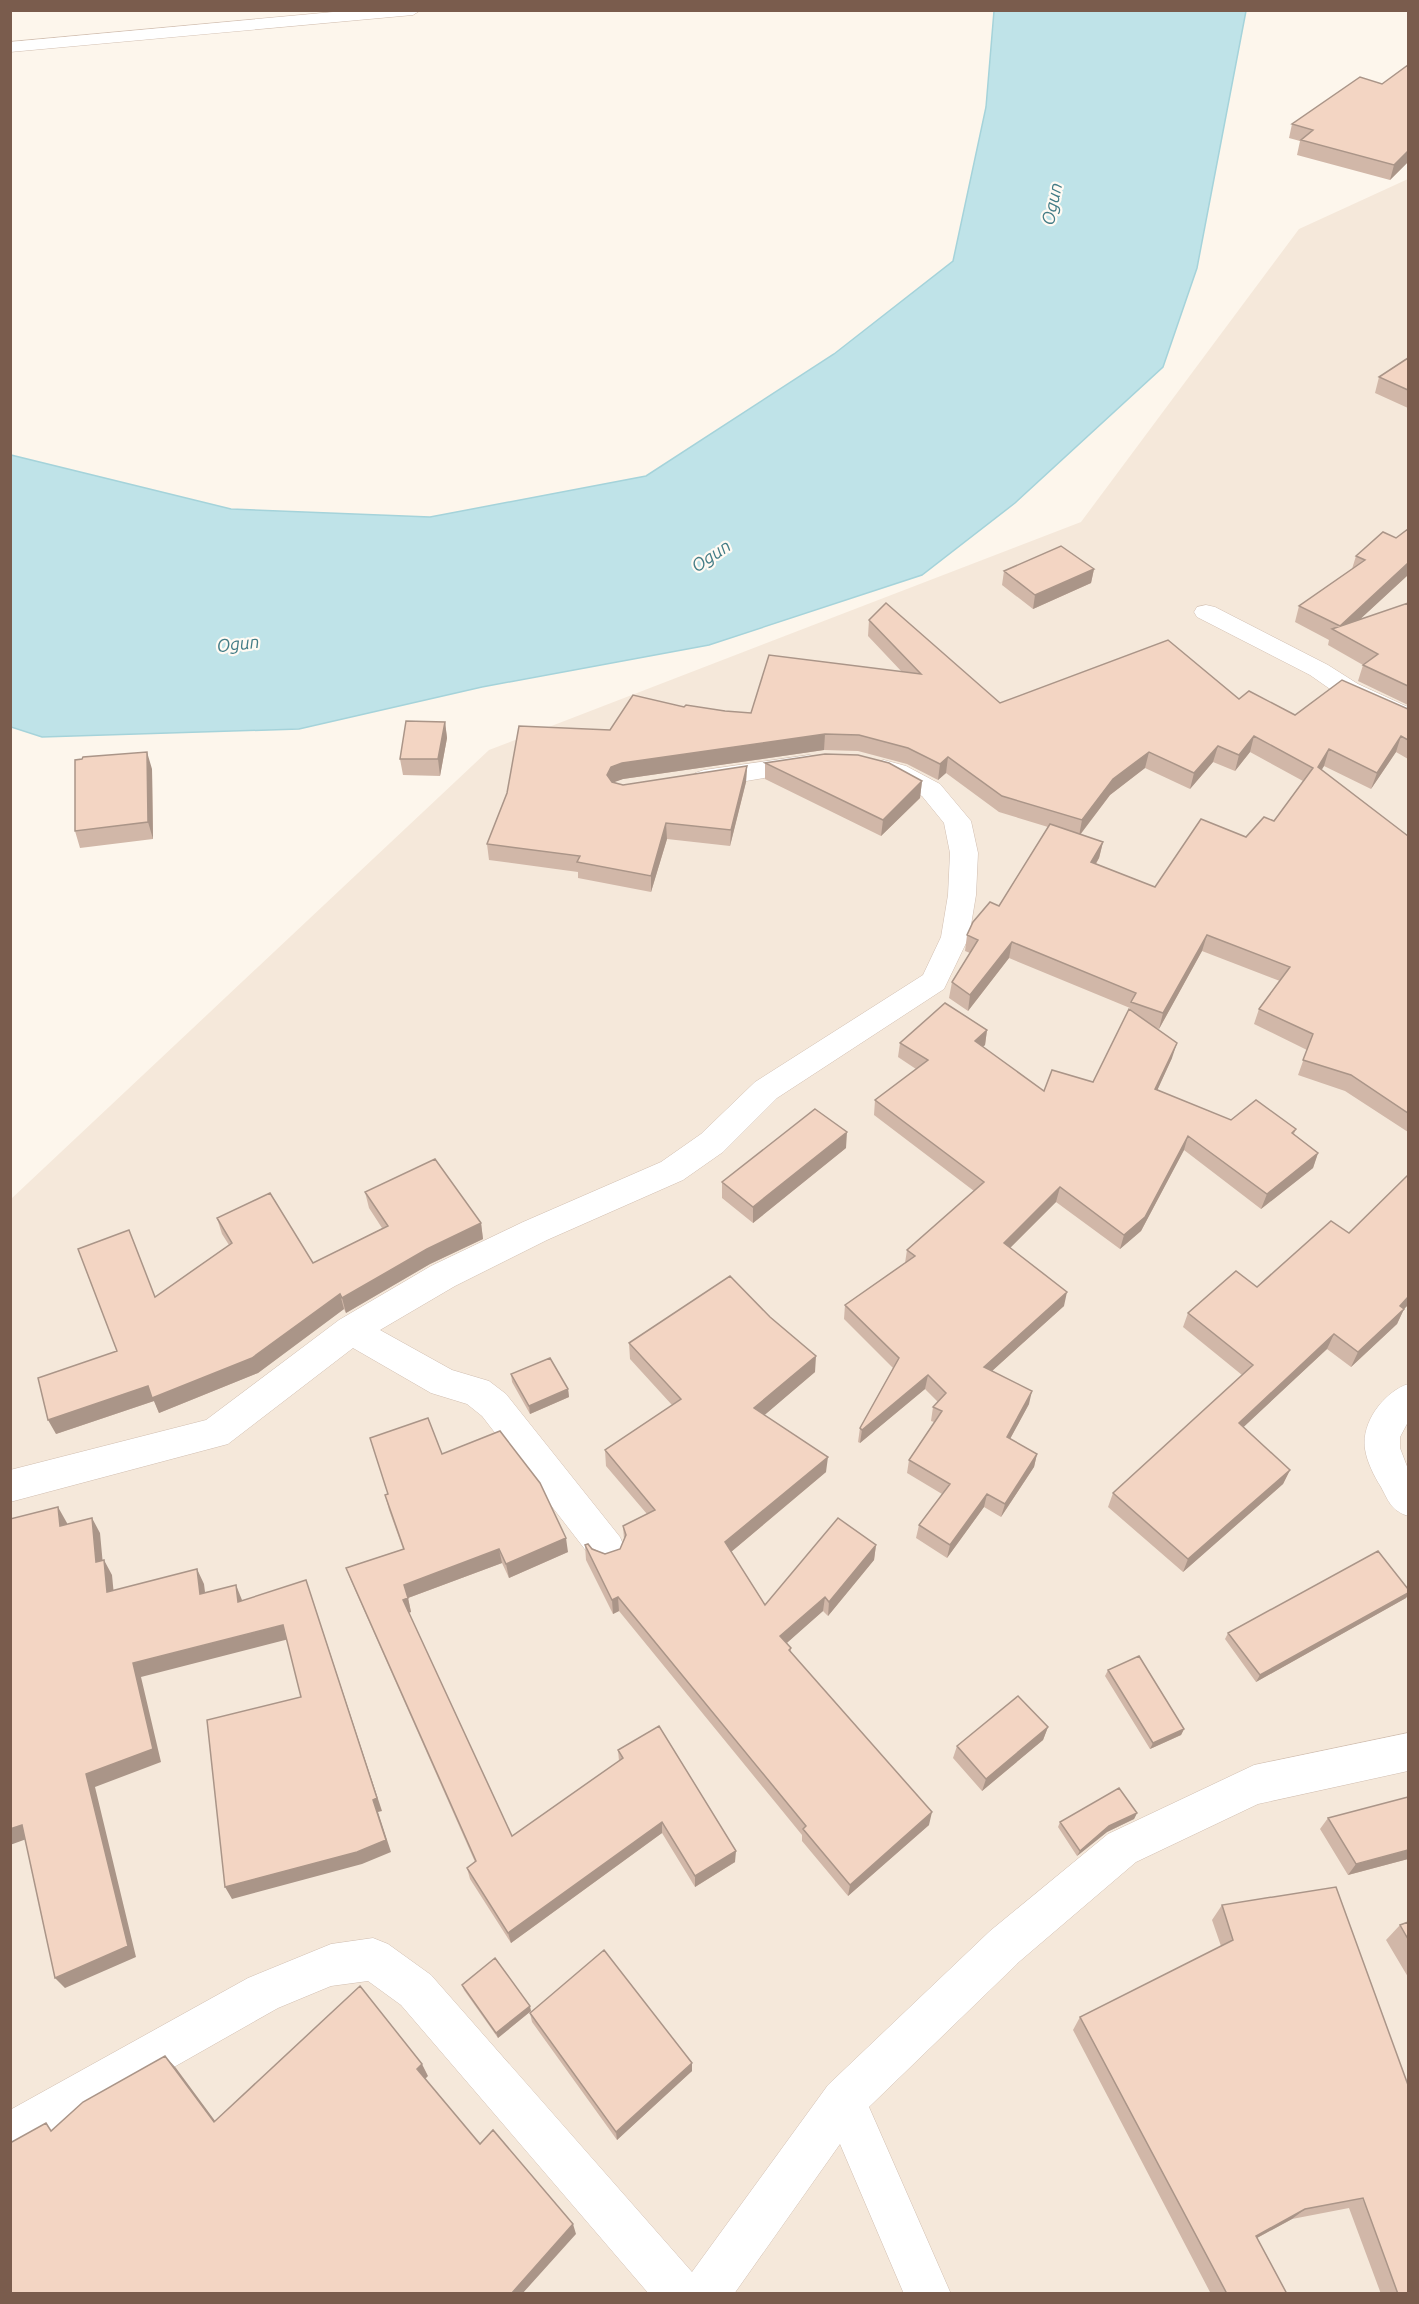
<svg xmlns="http://www.w3.org/2000/svg" width="1419" height="2304" font-family="Ubuntu,sans-serif">
<style>
.residential{fill:#f5e8da}
.water{fill:#bfe3e8;stroke:#a5d3da;stroke-width:1.5}
.lines{fill:none;stroke-linecap:round;stroke-linejoin:round}
.street-casing{stroke:#d1beb0;stroke-width:1}
.street{fill:#fff;fill-rule:evenodd}
.wall{fill:#d1b7a8;fill-rule:evenodd}
.shaded-wall{fill:#aa9588}
.building{fill:#f3d5c3;stroke:#aa9588;stroke-width:1.5}
.labels{text-anchor:middle;stroke-width:4.5;stroke-linejoin:round;paint-order:stroke}
.far-water-label{font-size:18px;font-style:italic;fill:#437c86;stroke:#fffaf3}
</style>
<rect width="100%" height="100%" fill="#fdf6ec"/>
<path class="residential" d="M 1408,179 L 1408,2293 L 11,2294 L 11,1199 L 489,750 L 1081,522 L 1299,229 Z"/>
<path class="water" d="M 994,11 L 1246,11 L 1197,268 L 1163,367 L 1015,503 L 922,575 L 709,645 L 482,687 L 299,729 L 42,737 L 11,727 L 11,455 L 231,509 L 430,517 L 646,476 L 834,354 L 953,261 L 986,107 Z"/>
<g class="lines">
<defs>
<path id="street" d="M 355,10 L 421,10 L 413,15 L 10,52 L 10,42 Z
M 1206,605 L 1215,607 L 1328,665 L 1358,684 L 1408,707 L 1408,725 L 1340,696 L 1310,675 L 1197,617 L 1194,612 L 1197,607 Z
M 809,755 L 818,757 L 822,763 L 818,769 L 704,788 L 695,785 L 691,779 L 695,773 L 704,770 Z
M 884,760 L 906,766 L 940,784 L 971,821 L 978,853 L 976,895 L 969,937 L 944,989 L 777,1098 L 723,1152 L 683,1180 L 547,1240 L 455,1286 L 380,1330 L 452,1370 L 489,1381 L 506,1394 L 620,1537 L 625,1549 L 620,1561 L 607,1566 L 594,1561 L 482,1416 L 467,1404 L 431,1393 L 353,1348 L 228,1444 L 10,1502 L 10,1470 L 206,1420 L 339,1320 L 431,1266 L 523,1222 L 661,1162 L 701,1134 L 755,1082 L 923,975 L 941,937 L 948,895 L 950,853 L 944,823 L 922,796 L 889,779 L 875,775 L 871,769 L 875,763 Z
M 1408,1384 L 1408,1422 L 1400,1437 L 1400,1448 L 1408,1469 L 1408,1516 C 1391,1510 1389,1502 1381,1487 C 1374,1476 1367,1462 1365,1449 C 1361,1422 1384,1392 1408,1384 Z
M 1408,1733 L 1408,1771 L 1258,1804 L 1136,1862 L 1020,1961 L 869,2107 L 951,2294 L 904,2294 L 840,2144 L 734,2294 L 649,2294 L 401,2005 L 368,1981 L 331,1986 L 278,2008 L 26,2151 L 10,2157 L 10,2110 L 248,1978 L 331,1944 L 373,1938 L 388,1944 L 431,1975 L 692,2272 L 828,2085 L 990,1931 L 1108,1834 L 1254,1765 Z"/>
</defs>
<use href="#street" class="street-casing"/>
<use href="#street" class="street"/>
</g>
<path class="wall" d="M 1382,84 L 1408,162 L 1390,180 L 1297,155 L 1300,141 L 1289,138 L 1292,124 Z
M 1408,358 L 1408,408 L 1375,393 L 1379,377 Z
M 1408,529 L 1408,575 L 1359,620 L 1408,603 L 1408,705 L 1358,681 L 1363,665 L 1328,645 L 1329,640 L 1295,622 L 1299,606 L 1352,569 L 1356,556 L 1396,538 Z
M 1094,569 L 1091,583 L 1033,609 L 1002,585 L 1004,571 Z
M 869,620 L 1000,703 L 1239,699 L 1295,715 L 1408,709 L 1408,759 L 1396,752 L 1371,789 L 1324,766 L 1321,770 L 1408,836 L 1408,1132 L 1345,1091 L 1298,1075 L 1307,1050 L 1254,1024 L 1259,1009 L 1280,981 L 1202,951 L 1159,1029 L 1154,1027 L 1172,1058 L 1157,1090 L 1231,1120 L 1296,1129 L 1294,1134 L 1318,1153 L 1313,1168 L 1261,1209 L 1184,1150 L 1141,1231 L 1120,1249 L 1056,1202 L 1010,1248 L 1064,1306 L 992,1371 L 1029,1404 L 1010,1439 L 1037,1454 L 1034,1467 L 1001,1517 L 984,1507 L 947,1558 L 916,1538 L 919,1525 L 942,1494 L 907,1473 L 909,1460 L 934,1422 L 931,1421 L 933,1407 L 938,1402 L 925,1389 L 860,1443 L 858,1442 L 860,1428 L 893,1368 L 844,1319 L 845,1305 L 905,1263 L 907,1250 L 974,1191 L 874,1115 L 875,1100 L 916,1069 L 898,1057 L 900,1043 L 987,1030 L 985,1045 L 982,1047 L 1044,1091 L 1093,1082 L 1130,1009 L 1130,1008 L 1009,958 L 968,1011 L 949,998 L 952,982 L 970,953 L 965,951 L 967,935 L 999,906 L 1048,827 L 999,812 L 946,773 L 938,780 L 907,764 L 858,751 L 824,750 L 623,779 L 613,782 L 623,785 L 747,766 L 746,782 L 730,846 L 667,839 L 651,892 L 578,878 L 578,872 L 489,860 L 487,844 L 610,730 L 684,707 L 725,711 L 751,713 L 902,672 L 868,636 ZM 1250,752 L 1303,781 L 1274,821 L 1155,887 L 1096,864 L 1099,858 L 1103,842 L 1080,835 L 1110,795 L 1145,768 L 1190,789 L 1213,762 L 1235,771 Z
M 445,722 L 447,738 L 440,776 L 403,775 L 400,759 Z
M 765,763 L 922,781 L 920,798 L 881,836 L 765,779 Z
M 152,769 L 153,839 L 80,848 L 75,831 Z
M 846,1148 L 753,1223 L 722,1198 L 722,1182 Z
M 1408,1175 L 1408,1305 L 1404,1309 L 1397,1324 L 1351,1367 L 1327,1349 L 1243,1427 L 1290,1470 L 1283,1484 L 1183,1572 L 1108,1507 L 1113,1493 L 1242,1375 L 1183,1327 L 1188,1313 L 1257,1287 L 1349,1233 Z
M 365,1192 L 481,1223 L 483,1239 L 430,1264 L 346,1313 L 344,1309 L 258,1373 L 159,1413 L 154,1401 L 56,1434 L 117,1351 L 155,1297 L 229,1245 L 222,1234 L 217,1218 L 313,1263 L 382,1228 L 369,1208 Z
M 629,1343 L 815,1372 L 764,1415 L 826,1472 L 731,1552 L 765,1605 L 876,1545 L 874,1560 L 828,1616 L 823,1611 L 786,1643 L 791,1648 L 791,1652 L 929,1825 L 848,1896 L 802,1841 L 802,1835 L 619,1611 L 613,1614 L 586,1560 L 585,1545 L 605,1554 L 620,1549 L 624,1539 L 623,1526 L 647,1514 L 606,1466 L 605,1450 L 672,1405 L 630,1359 Z
M 511,1374 L 568,1389 L 569,1397 L 530,1414 L 512,1382 Z
M 370,1438 L 442,1454 L 568,1552 L 509,1578 L 502,1563 L 408,1598 L 411,1612 L 409,1613 L 512,1836 L 619,1761 L 618,1750 L 735,1862 L 695,1887 L 662,1833 L 511,1943 L 470,1879 L 467,1868 L 475,1862 L 351,1581 L 346,1568 L 403,1549 L 389,1510 L 385,1495 L 388,1494 Z
M 1408,1589 L 1408,1595 L 1406,1598 L 1256,1682 L 1225,1639 L 1228,1633 Z
M 1108,1670 L 1184,1729 L 1181,1735 L 1150,1749 L 1105,1676 Z
M 1048,1727 L 1043,1740 L 982,1791 L 953,1758 L 957,1746 Z
M 1137,1813 L 1134,1819 L 1107,1832 L 1077,1856 L 1058,1827 L 1060,1822 Z
M 1328,1818 L 1408,1859 L 1348,1875 L 1320,1829 Z
M 1222,1905 L 1408,2294 L 1381,2294 L 1349,2208 L 1292,2219 L 1257,2238 L 1287,2294 L 1211,2294 L 1073,2030 L 1080,2017 L 1221,1946 L 1212,1920 Z
M 1408,1922 L 1408,1977 L 1386,1940 L 1400,1925 Z
M 462,1985 L 531,2011 L 498,2038 L 464,1990 Z
M 530,2013 L 692,2071 L 617,2140 L 532,2022 Z"/>
<path class="shaded-wall" d="M 1408,151 L 1408,162 L 1390,180 L 1394,165 Z
M 1408,563 L 1408,575 L 1343,635 L 1338,632 L 1340,626 Z
M 1094,569 L 1091,583 L 1033,609 L 1035,595 Z
M 445,722 L 447,738 L 440,776 L 438,759 Z
M 825,734 L 824,750 L 623,779 L 612,783 L 607,775 L 611,767 L 622,763 Z
M 1254,736 L 1250,752 L 1235,771 L 1239,755 Z
M 1401,736 L 1396,752 L 1371,789 L 1377,773 Z
M 1218,746 L 1213,762 L 1190,789 L 1194,773 Z
M 1329,749 L 1324,766 L 1313,784 L 1318,767 Z
M 147,752 L 152,769 L 153,839 L 148,822 Z
M 1149,752 L 1145,768 L 1110,795 L 1079,836 L 1082,820 L 1113,779 Z
M 948,757 L 946,773 L 938,780 L 940,764 Z
M 747,766 L 746,782 L 730,846 L 731,830 Z
M 922,781 L 920,798 L 881,836 L 883,820 Z
M 666,823 L 667,839 L 651,892 L 651,876 Z
M 1103,842 L 1099,858 L 1087,878 L 1091,862 Z
M 1207,935 L 1202,951 L 1159,1029 L 1163,1013 Z
M 1012,942 L 1009,958 L 968,1011 L 970,995 Z
M 987,1030 L 985,1045 L 972,1056 L 975,1041 Z
M 1177,1043 L 1172,1058 L 1151,1104 L 1155,1089 Z
M 847,1132 L 846,1148 L 753,1223 L 753,1207 Z
M 1188,1136 L 1184,1150 L 1141,1231 L 1120,1249 L 1124,1235 Z
M 1318,1153 L 1313,1168 L 1261,1209 L 1267,1194 Z
M 1060,1187 L 1056,1202 L 1001,1257 L 1004,1243 Z
M 481,1223 L 483,1239 L 430,1264 L 346,1313 L 342,1298 L 427,1249 Z
M 1067,1292 L 1064,1306 L 981,1381 L 984,1367 Z
M 340,1294 L 344,1309 L 258,1373 L 159,1413 L 154,1401 L 56,1434 L 48,1420 Z
M 1408,1297 L 1408,1305 L 1404,1309 L 1397,1324 L 1351,1367 L 1358,1352 Z
M 1334,1334 L 1327,1349 L 1233,1437 L 1239,1423 Z
M 816,1356 L 815,1372 L 754,1424 L 754,1408 Z
M 928,1375 L 925,1389 L 860,1443 L 862,1430 Z
M 568,1389 L 569,1397 L 530,1414 L 529,1406 Z
M 1032,1391 L 1029,1404 L 1004,1450 L 1007,1437 Z
M 1037,1454 L 1034,1467 L 1001,1517 L 1005,1504 Z
M 828,1457 L 826,1472 L 725,1557 L 725,1542 Z
M 1290,1470 L 1283,1484 L 1183,1572 L 1188,1559 Z
M 987,1494 L 984,1507 L 947,1558 L 950,1545 Z
M 58,1507 L 67,1523 L 68,1541 L 60,1526 Z
M 92,1518 L 100,1533 L 104,1576 L 96,1562 Z
M 566,1538 L 568,1552 L 509,1578 L 506,1564 Z
M 876,1545 L 874,1560 L 828,1616 L 829,1602 Z
M 499,1549 L 502,1563 L 408,1598 L 411,1612 L 407,1613 L 403,1600 L 404,1585 Z
M 104,1560 L 112,1575 L 115,1606 L 107,1592 Z
M 197,1569 L 204,1584 L 207,1608 L 200,1594 Z
M 306,1580 L 382,1811 L 378,1812 L 391,1852 L 362,1864 L 232,1899 L 225,1887 L 373,1800 Z
M 236,1585 L 242,1600 L 244,1617 L 238,1602 Z
M 1408,1593 L 1408,1595 L 1406,1598 L 1256,1682 L 1260,1675 Z
M 618,1597 L 619,1611 L 613,1614 L 612,1600 Z
M 825,1597 L 823,1611 L 779,1650 L 780,1636 Z
M 283,1625 L 289,1639 L 141,1677 L 161,1762 L 95,1787 L 136,1957 L 65,1988 L 55,1978 L 86,1774 L 133,1663 Z
M 1048,1727 L 1043,1740 L 982,1791 L 986,1779 Z
M 1184,1729 L 1181,1735 L 1150,1749 L 1153,1743 Z
M 932,1812 L 929,1825 L 848,1896 L 850,1885 Z
M 1137,1813 L 1134,1819 L 1107,1832 L 1077,1856 L 1080,1851 L 1109,1826 Z
M 662,1822 L 662,1833 L 511,1943 L 508,1933 Z
M 22,1825 L 32,1837 L 10,1845 L 10,1829 Z
M 1408,1850 L 1408,1859 L 1348,1875 L 1356,1864 Z
M 736,1851 L 735,1862 L 695,1887 L 695,1876 Z
M 530,2006 L 531,2011 L 498,2038 L 496,2033 Z
M 165,2056 L 176,2068 L 224,2133 L 214,2122 Z
M 692,2063 L 692,2071 L 617,2140 L 616,2132 Z
M 422,2064 L 428,2076 L 423,2081 L 417,2069 Z
M 1305,2209 L 1292,2219 L 1244,2245 L 1256,2236 Z
M 573,2224 L 576,2234 L 522,2294 L 511,2294 Z"/>
<path class="building" d="M 1408,65 L 1408,151 L 1394,165 L 1301,140 L 1313,130 L 1292,124 L 1360,77 L 1382,84 Z
M 1408,358 L 1408,390 L 1379,377 Z
M 1408,529 L 1408,563 L 1340,626 L 1299,606 L 1365,560 L 1356,556 L 1383,532 L 1396,538 Z
M 1061,546 L 1094,569 L 1035,595 L 1004,571 Z
M 886,603 L 1000,703 L 1168,640 L 1239,699 L 1249,691 L 1295,715 L 1342,680 L 1408,709 L 1408,740 L 1401,736 L 1377,773 L 1329,749 L 1318,767 L 1408,836 L 1408,1113 L 1351,1075 L 1303,1060 L 1313,1034 L 1259,1009 L 1290,967 L 1207,935 L 1163,1013 L 1131,1002 L 1136,993 L 1012,942 L 970,995 L 952,982 L 978,940 L 967,935 L 973,922 L 990,902 L 999,906 L 1050,824 L 1103,842 L 1091,862 L 1155,887 L 1201,819 L 1246,837 L 1264,817 L 1274,821 L 1313,768 L 1254,736 L 1239,755 L 1218,746 L 1194,773 L 1149,752 L 1113,779 L 1082,820 L 1002,796 L 948,757 L 940,764 L 908,748 L 859,735 L 825,734 L 622,763 L 611,767 L 607,775 L 612,782 L 623,785 L 747,766 L 731,830 L 666,823 L 651,876 L 577,862 L 580,856 L 487,844 L 507,793 L 519,726 L 610,730 L 633,695 L 684,707 L 686,705 L 725,711 L 751,713 L 769,655 L 921,674 L 869,620 Z
M 1408,603 L 1408,686 L 1363,665 L 1378,654 L 1332,629 Z
M 406,721 L 445,722 L 438,759 L 400,759 Z
M 147,752 L 148,822 L 75,831 L 75,760 L 82,759 L 83,757 Z
M 825,754 L 858,755 L 889,763 L 922,781 L 883,820 L 765,763 Z
M 945,1003 L 987,1030 L 975,1041 L 1044,1091 L 1052,1070 L 1093,1082 L 1129,1009 L 1177,1043 L 1155,1089 L 1231,1120 L 1256,1100 L 1296,1129 L 1292,1133 L 1318,1153 L 1267,1194 L 1188,1136 L 1145,1217 L 1124,1235 L 1060,1187 L 1004,1243 L 1067,1292 L 984,1367 L 1032,1391 L 1007,1437 L 1037,1454 L 1005,1504 L 987,1494 L 950,1545 L 919,1525 L 950,1484 L 909,1460 L 942,1411 L 933,1407 L 946,1393 L 928,1375 L 862,1430 L 860,1428 L 899,1358 L 845,1305 L 915,1256 L 907,1250 L 984,1182 L 875,1100 L 928,1060 L 900,1043 Z
M 815,1109 L 847,1132 L 753,1207 L 722,1182 Z
M 435,1159 L 481,1223 L 427,1249 L 342,1298 L 340,1294 L 252,1358 L 152,1398 L 148,1386 L 48,1420 L 38,1378 L 117,1351 L 78,1249 L 129,1230 L 155,1297 L 232,1243 L 217,1218 L 270,1193 L 313,1263 L 388,1226 L 365,1192 Z
M 1408,1175 L 1408,1297 L 1400,1306 L 1404,1309 L 1358,1352 L 1334,1334 L 1239,1423 L 1290,1470 L 1188,1559 L 1113,1493 L 1253,1365 L 1188,1313 L 1236,1271 L 1257,1287 L 1331,1221 L 1349,1233 Z
M 730,1276 L 770,1317 L 816,1356 L 754,1408 L 828,1457 L 725,1542 L 765,1605 L 838,1518 L 876,1545 L 829,1602 L 825,1597 L 780,1636 L 791,1648 L 789,1650 L 932,1812 L 850,1885 L 803,1829 L 806,1826 L 618,1597 L 612,1600 L 585,1545 L 588,1544 L 592,1549 L 605,1554 L 620,1549 L 626,1535 L 623,1526 L 655,1510 L 605,1450 L 681,1399 L 629,1343 Z
M 550,1358 L 568,1389 L 529,1406 L 511,1374 Z
M 428,1418 L 442,1454 L 500,1431 L 540,1483 L 566,1538 L 506,1564 L 499,1549 L 404,1585 L 408,1598 L 403,1600 L 512,1836 L 623,1758 L 618,1750 L 659,1726 L 736,1851 L 695,1876 L 662,1822 L 508,1933 L 467,1868 L 476,1861 L 346,1568 L 404,1549 L 385,1495 L 388,1494 L 370,1438 Z
M 58,1507 L 60,1526 L 92,1518 L 96,1562 L 104,1560 L 107,1592 L 197,1569 L 200,1594 L 236,1585 L 238,1602 L 306,1580 L 377,1798 L 373,1800 L 386,1840 L 357,1852 L 225,1887 L 207,1720 L 301,1697 L 283,1625 L 133,1663 L 153,1749 L 86,1774 L 128,1946 L 55,1978 L 22,1825 L 10,1829 L 10,1519 Z
M 1378,1551 L 1408,1589 L 1408,1593 L 1260,1675 L 1228,1633 Z
M 1139,1656 L 1184,1729 L 1153,1743 L 1108,1670 Z
M 1018,1696 L 1048,1727 L 986,1779 L 957,1746 Z
M 1119,1788 L 1137,1813 L 1109,1826 L 1080,1851 L 1060,1822 Z
M 1408,1797 L 1408,1850 L 1356,1864 L 1328,1818 Z
M 1336,1887 L 1408,2085 L 1408,2294 L 1398,2294 L 1363,2198 L 1305,2209 L 1256,2236 L 1287,2294 L 1223,2294 L 1226,2292 L 1080,2017 L 1233,1940 L 1222,1905 Z
M 1408,1922 L 1408,1939 L 1400,1925 Z
M 604,1950 L 692,2063 L 616,2132 L 530,2013 Z
M 495,1958 L 530,2006 L 496,2033 L 462,1985 Z
M 360,1986 L 422,2064 L 417,2069 L 480,2144 L 493,2130 L 573,2224 L 511,2294 L 10,2294 L 10,2143 L 46,2123 L 51,2131 L 83,2102 L 165,2056 L 214,2122 Z"/>
<g class="labels">
<g class="far-water-label">
<text transform="translate(1052 204) rotate(-78)" y="6">Ogun</text>
<text transform="translate(711 556) rotate(-34)" y="6">Ogun</text>
<text transform="translate(238 644) rotate(-6)" y="6">Ogun</text>
</g>
</g>
<rect width="1419" height="2304" fill="none" stroke="#7a5c4d" stroke-width="24"/>
</svg>
